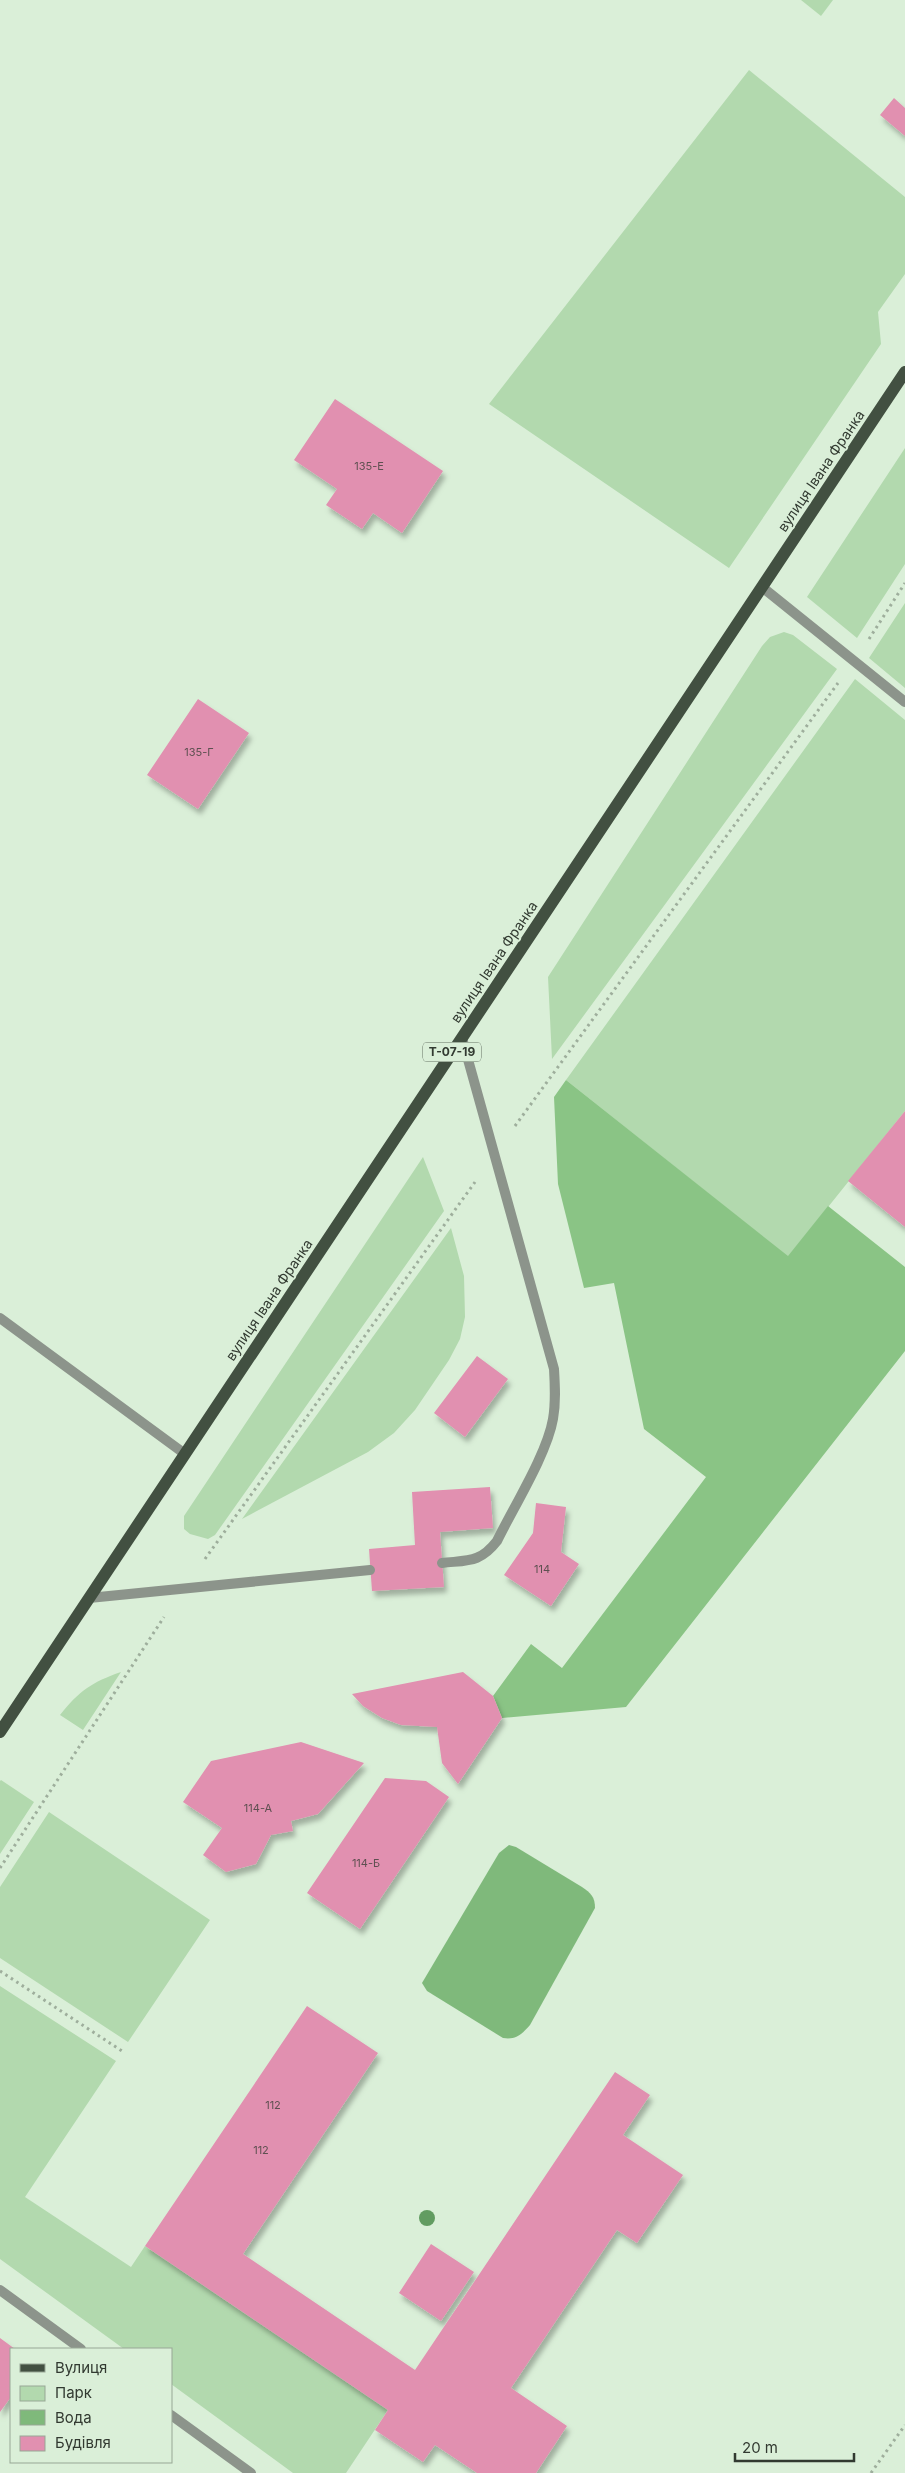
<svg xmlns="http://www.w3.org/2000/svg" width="905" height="2473" font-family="Inter,sans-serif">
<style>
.green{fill:#b2d9ae}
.forest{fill:#8ac485}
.water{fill:#7fb97b}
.building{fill:#e190b0;filter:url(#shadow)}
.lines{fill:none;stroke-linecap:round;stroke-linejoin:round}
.path{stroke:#9eae9c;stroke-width:3;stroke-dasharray:2.5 4;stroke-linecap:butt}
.service{stroke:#8c948b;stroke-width:10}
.minor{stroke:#8c948b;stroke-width:10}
.primary{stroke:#425041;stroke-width:12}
.tree{fill:#629c61}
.labels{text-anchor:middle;stroke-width:4;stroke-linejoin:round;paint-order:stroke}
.number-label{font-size:11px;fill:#5e5051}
.shield{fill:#daefd8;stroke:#647063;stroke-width:1}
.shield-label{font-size:12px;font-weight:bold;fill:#323a31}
.street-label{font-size:14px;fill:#323a31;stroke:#daefd8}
</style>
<defs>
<filter id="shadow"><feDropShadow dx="3" dy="5.5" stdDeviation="2.5" flood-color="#0004"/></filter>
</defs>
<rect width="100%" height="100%" fill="#daefd8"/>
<path class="green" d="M 801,0 L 833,0 L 821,16 Z
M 749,70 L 905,197 L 905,274 L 878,312 L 881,344 L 729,568 L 489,404 Z
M 905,448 L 905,564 L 857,638 L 807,597 Z
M 905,603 L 905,688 L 869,658 Z
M 784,632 L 793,635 L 837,669 L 552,1059 L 548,977 L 762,646 L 770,637 Z
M 855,679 L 905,720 L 905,1111 L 788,1257 L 566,1080 Z
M 423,1157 L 444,1211 L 215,1535 L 208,1539 L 190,1534 L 184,1529 L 184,1516 Z
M 451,1228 L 464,1276 L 465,1317 L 460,1339 L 449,1360 L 415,1410 L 394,1433 L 368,1452 L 242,1519 Z
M 121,1672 L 83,1730 L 60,1715 C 79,1691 92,1682 121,1672 Z
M 1,1780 L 34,1802 L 0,1854 L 0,1781 Z
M 49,1812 L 210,1920 L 128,2042 L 0,1958 L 0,1887 Z
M 0,1986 L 116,2061 L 25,2197 L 131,2267 L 145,2246 L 388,2410 L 346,2473 L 293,2473 L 171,2384 L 171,2349 L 124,2349 L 0,2259 Z"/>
<path class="forest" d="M 566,1080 L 788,1256 L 828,1206 L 905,1267 L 905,1351 L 626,1707 L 502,1718 L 493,1696 L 531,1644 L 562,1668 L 706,1477 L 644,1429 L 614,1283 L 584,1288 L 558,1184 L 554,1097 Z"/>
<path class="water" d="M 509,1845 L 516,1847 L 582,1887 C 591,1893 595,1897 595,1908 L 530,2025 C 521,2035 516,2040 503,2038 L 427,1991 L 422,1983 L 499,1853 Z"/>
<path class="building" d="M 894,98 L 905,108 L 905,136 L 880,115 Z
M 335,399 L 443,471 L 402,533 L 373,513 L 362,529 L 326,505 L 337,489 L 294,460 Z
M 198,699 L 249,733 L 198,809 L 147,775 Z
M 905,1111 L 905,1227 L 848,1181 Z
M 477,1356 L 508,1379 L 465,1437 L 434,1413 Z
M 490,1487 L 493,1528 L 440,1532 L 444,1587 L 372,1591 L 369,1549 L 415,1545 L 412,1492 Z
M 536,1503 L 566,1507 L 561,1552 L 579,1564 L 551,1606 L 504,1575 L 533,1533 Z
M 463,1672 L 493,1696 L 502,1718 L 458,1784 L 442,1763 L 437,1727 L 401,1725 L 382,1718 L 363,1706 L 352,1694 Z
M 301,1742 L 364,1763 L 318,1814 L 291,1821 L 293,1831 L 271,1835 L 256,1864 L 226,1872 L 203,1855 L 222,1828 L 183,1802 L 211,1761 Z
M 385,1778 L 426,1781 L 449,1797 L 360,1929 L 307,1893 Z
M 307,2006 L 378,2053 L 243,2254 L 415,2370 L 615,2072 L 650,2095 L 623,2135 L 683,2175 L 637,2243 L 617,2230 L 511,2388 L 567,2426 L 536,2473 L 477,2473 L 435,2445 L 423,2462 L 375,2430 L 388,2410 L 145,2246 Z
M 431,2244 L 474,2272 L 441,2321 L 399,2293 Z
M 0,2338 L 15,2349 L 11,2349 L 11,2397 L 0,2412 Z"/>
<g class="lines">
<path class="path" d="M 869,639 L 905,583
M 515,1126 L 838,683
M 205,1559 L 475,1182
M 0,1868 L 164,1617
M 0,1971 L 122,2051
M 871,2473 L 905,2425"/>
<path class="service" d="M 762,587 L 905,702
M 442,1563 C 468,1560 480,1563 497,1541 C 513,1508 547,1454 553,1419 C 556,1402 555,1386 554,1369 L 462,1038
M 89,1598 L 370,1570
M 0,2290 L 81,2349
M 171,2415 L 251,2473"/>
<path class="minor" d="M 0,1318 L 185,1454"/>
<path class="primary" d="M 0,1732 L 905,372"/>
</g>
<circle class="tree" cx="427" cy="2218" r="8"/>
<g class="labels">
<g class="number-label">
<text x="369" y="470">135-Е</text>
<text x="199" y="756">135-Г</text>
<text x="542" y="1573">114</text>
<text x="258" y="1812">114-А</text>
<text x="366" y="1867">114-Б</text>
<text x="273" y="2109">112</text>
<text x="261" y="2154">112</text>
</g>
<rect class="shield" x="423" y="1042.5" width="58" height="19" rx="4"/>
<g class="shield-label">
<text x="452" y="1056">Т-07-19</text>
</g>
<g class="street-label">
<text transform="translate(821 471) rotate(-56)" y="5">вулиця Івана Франка</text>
<text transform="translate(494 962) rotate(-56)" y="5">вулиця Івана Франка</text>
<text transform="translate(269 1300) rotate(-56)" y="5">вулиця Івана Франка</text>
</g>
</g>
<rect x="10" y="2348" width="162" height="115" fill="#daefd8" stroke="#97a795"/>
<rect x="20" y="2364" width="25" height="8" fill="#425041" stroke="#97a795"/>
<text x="55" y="2373" font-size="15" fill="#323a31">Вулиця</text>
<rect x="20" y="2386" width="25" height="15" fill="#b2d9ae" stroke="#97a795"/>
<text x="55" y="2398" font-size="15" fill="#323a31">Парк</text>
<rect x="20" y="2410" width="25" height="15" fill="#7fb97b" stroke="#97a795"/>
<text x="55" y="2423" font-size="15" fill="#323a31">Вода</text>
<rect x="20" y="2436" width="25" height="15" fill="#e190b0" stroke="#97a795"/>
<text x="55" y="2448" font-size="15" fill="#323a31">Будівля</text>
<path d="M735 2453v8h119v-8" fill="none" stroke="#323a31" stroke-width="2.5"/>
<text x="742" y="2453" font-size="15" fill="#323a31" stroke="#daefd8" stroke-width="4" paint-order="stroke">20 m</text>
</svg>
